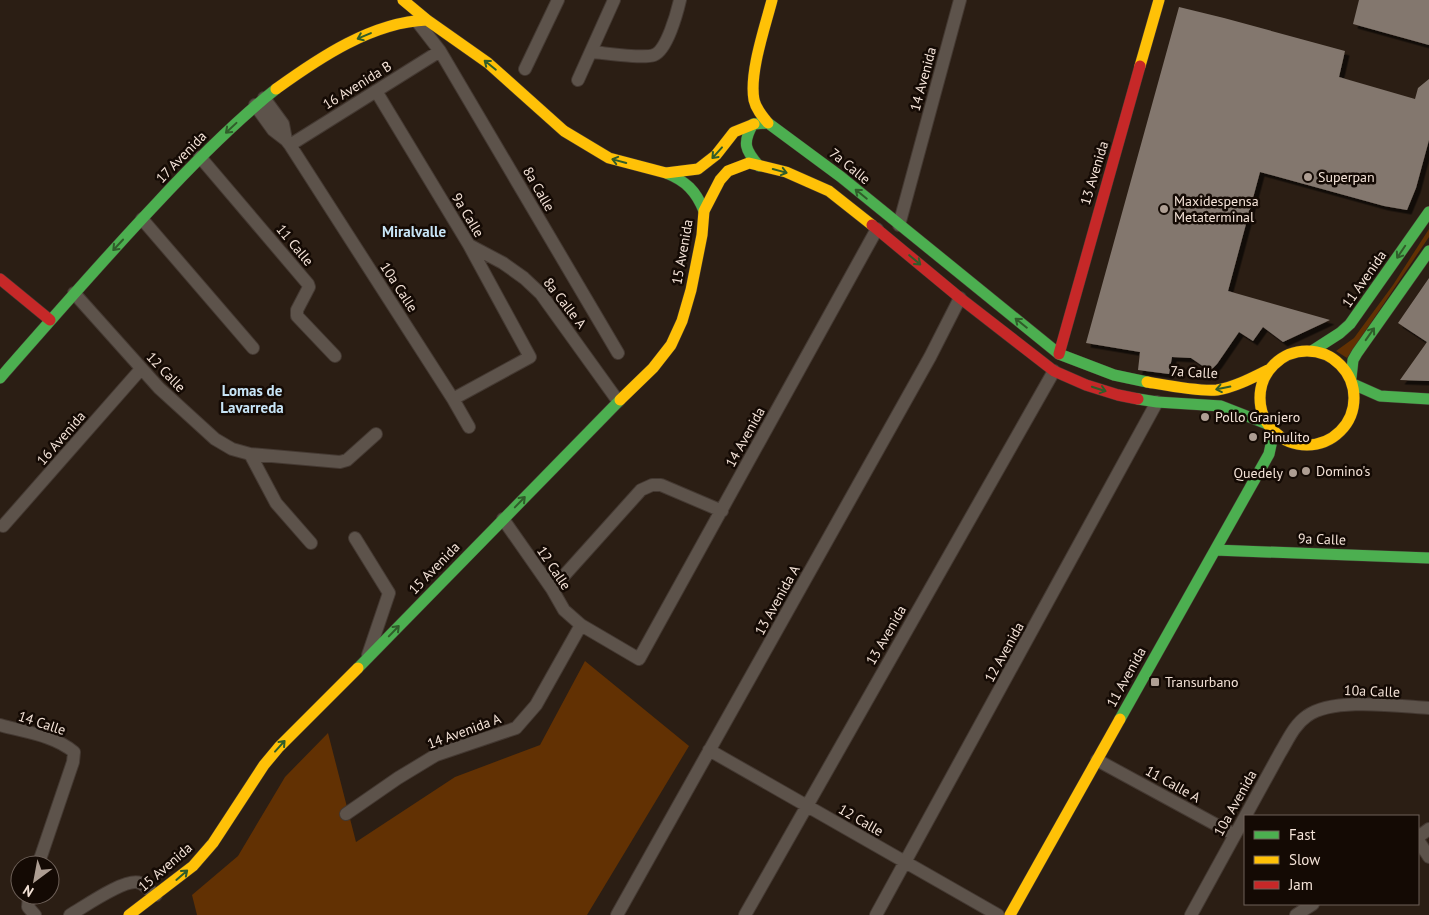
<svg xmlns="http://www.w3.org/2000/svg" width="1429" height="915" font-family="'PT Sans',sans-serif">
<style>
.green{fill:#623103}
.building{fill:#83776e;filter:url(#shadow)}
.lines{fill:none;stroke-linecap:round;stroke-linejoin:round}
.street-casing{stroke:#443932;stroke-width:14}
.fast-casing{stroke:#443932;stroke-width:12}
.slow-casing{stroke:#443932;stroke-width:12}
.jam-casing{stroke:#443932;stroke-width:12}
.street{stroke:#5d534b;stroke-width:12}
.fast{stroke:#4caf50;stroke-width:11}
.slow{stroke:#ffc107;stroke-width:11}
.jam{stroke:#c62828;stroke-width:11}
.oneway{stroke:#305c2a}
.poi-dot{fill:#ae9e93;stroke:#140a04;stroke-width:2}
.labels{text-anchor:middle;stroke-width:5;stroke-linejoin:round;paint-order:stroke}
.street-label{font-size:14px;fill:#f4e3d8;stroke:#140a04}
.poi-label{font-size:14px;fill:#f4e3d8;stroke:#140a04;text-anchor:start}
.neighbourhood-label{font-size:15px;font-weight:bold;fill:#c7e4f6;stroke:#140a04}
</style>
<defs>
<filter id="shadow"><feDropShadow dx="4.5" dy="4.5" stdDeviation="0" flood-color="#0009"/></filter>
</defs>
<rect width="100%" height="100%" fill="#2b1e14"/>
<path class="green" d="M 1429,229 L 1429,237 L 1347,358 L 1336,351 L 1354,338 L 1393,285 Z
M 585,661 L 689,746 L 587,915 L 197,915 L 192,895 L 238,856 L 285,777 L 328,733 L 356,842 L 455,777 L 540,745 Z"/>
<path class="building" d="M 1359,0 L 1429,0 L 1429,45 L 1353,24 Z
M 1179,7 L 1224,18 L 1345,51 L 1339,77 L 1415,99 L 1418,88 L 1429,79 L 1429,140 L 1416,188 L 1407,210 L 1384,206 L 1260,172 L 1228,291 L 1330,320 L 1283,342 L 1263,327 L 1253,341 L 1239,332 L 1217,364 L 1210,371 L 1191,358 L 1172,357 L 1169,374 L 1138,370 L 1140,352 L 1086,343 Z
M 1429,278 L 1429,381 L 1400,380 L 1427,342 L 1398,323 Z"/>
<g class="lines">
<defs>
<path id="street" d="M 416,20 L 440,51 L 618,353
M 592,52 C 605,53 643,59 654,55 C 667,50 677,13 680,0
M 525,69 L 558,0
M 578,80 L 614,0
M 376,91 L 469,245 L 530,357 L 453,399
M 264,98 L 283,124 L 286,140
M 255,105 L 273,130 L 286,140 L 290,145 L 453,399 L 469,427
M 290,145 L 440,51
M 200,157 L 308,284 L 309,287 L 297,310 L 297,316 L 335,356
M 142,219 L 253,348
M 899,225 L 960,0
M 469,245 L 503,263 L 524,278 L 541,294 L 618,401
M 74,293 L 159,388 L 215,439 L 232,449 L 250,454 L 340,462 L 347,460 L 376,434
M 250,454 L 276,503 L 311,543
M 503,519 L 552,589 L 564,610 L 581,625 L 639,659 L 877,229
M 3,526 L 141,369
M 355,538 L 389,593 L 368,655
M 552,589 L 641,490 L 652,485 L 661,485 L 722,511
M 0,725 C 24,732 54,735 74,752 L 73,762 L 38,865
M 709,750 L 998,915
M 1097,760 L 1235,835
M 346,814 L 398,778 L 436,755 L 516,728 L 536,705 L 581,625
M 1418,837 L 1429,829
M 1418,840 L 1429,857
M 29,895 L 28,907 L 35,915
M 70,915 C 84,907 126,877 140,883 C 146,886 151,892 156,895
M 617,915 L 930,357 L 960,298
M 745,915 L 1054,371
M 876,915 L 1157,402
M 1191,915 L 1280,753 C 1288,740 1294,725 1307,716 C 1333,697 1397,706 1429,708
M 1296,915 L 1313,904"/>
<path id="fast" d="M 753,124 C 742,143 745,150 759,166
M 754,124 L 768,123 L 841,177 L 1059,354 L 1114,375 L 1147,382
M 666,173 C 686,181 696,191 704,211
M 1312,351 L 1340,333 L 1350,324 L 1429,212
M 0,378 C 51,320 102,261 155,205 C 193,164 232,124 276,89
M 1351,378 L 1353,360 L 1357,353 L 1429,251
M 1353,384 L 1380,396 L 1429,399
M 1138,399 L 1157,402 L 1221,406 L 1267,424
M 1215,550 L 1429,558
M 358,668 L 620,400
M 1120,719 L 1269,454 L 1272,440 L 1272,429"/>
<path id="slow" d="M 403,0 L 427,20 L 488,63 L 564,131 L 609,158 L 666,173 L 698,169 L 716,155 L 734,132 L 754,124
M 1140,66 L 1159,0
M 276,89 C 319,58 372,22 427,20
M 768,123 C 762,116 756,109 754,100 C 749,73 765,27 772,0
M1260 398a47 47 0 1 1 94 0a47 47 0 1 1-94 0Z
M 1147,382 C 1165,385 1199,392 1217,390 C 1235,387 1252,378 1268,370
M 620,400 L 653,368 L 671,345 L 682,321 L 691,290 L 702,235 L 704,211 L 720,180 L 728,171 L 749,163 L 786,172 L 829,191 L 872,225
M 129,915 L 193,866 L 213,843 L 264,765 L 279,747 L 358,668
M 1010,915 L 1120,719"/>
<path id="jam" d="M 872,225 L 960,298 L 1054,371 L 1086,385 L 1118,395 L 1138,399
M 0,279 L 50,320
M 1059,354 L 1140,66"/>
</defs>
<use href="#street" class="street-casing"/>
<use href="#fast" class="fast-casing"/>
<use href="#slow" class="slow-casing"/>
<use href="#jam" class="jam-casing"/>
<use href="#street" class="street"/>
<use href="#fast" class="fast"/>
<use href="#slow" class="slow"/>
<use href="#jam" class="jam"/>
</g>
<defs><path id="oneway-shaft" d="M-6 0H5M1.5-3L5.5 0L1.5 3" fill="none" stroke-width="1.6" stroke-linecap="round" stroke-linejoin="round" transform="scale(1.25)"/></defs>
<g class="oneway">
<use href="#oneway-shaft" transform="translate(364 36) rotate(157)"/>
<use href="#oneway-shaft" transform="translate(490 65) rotate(-141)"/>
<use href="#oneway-shaft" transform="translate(231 128) rotate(137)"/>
<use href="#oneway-shaft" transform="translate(717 153) rotate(132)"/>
<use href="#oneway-shaft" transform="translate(619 161) rotate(-165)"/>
<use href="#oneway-shaft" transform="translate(780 171) rotate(15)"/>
<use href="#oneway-shaft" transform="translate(861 194) rotate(-141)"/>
<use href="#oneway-shaft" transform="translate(118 245) rotate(133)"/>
<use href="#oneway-shaft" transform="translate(1401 252) rotate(124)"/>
<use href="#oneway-shaft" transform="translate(915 260) rotate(40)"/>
<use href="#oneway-shaft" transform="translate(1021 323) rotate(-141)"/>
<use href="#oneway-shaft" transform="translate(1370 334) rotate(-55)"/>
<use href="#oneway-shaft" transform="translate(1223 388) rotate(169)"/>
<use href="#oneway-shaft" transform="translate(1099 389) rotate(18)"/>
<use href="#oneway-shaft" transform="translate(520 502) rotate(-46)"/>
<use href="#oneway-shaft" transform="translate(394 631) rotate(-46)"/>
<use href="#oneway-shaft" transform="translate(280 746) rotate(-48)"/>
<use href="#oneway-shaft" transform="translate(182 875) rotate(-41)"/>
</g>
<g class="poi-dot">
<circle cx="1308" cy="177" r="5"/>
<circle cx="1164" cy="209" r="5"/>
<circle cx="1205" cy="417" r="5"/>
<circle cx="1253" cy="437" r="5"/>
<circle cx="1306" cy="471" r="5"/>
<circle cx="1293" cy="473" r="5"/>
<rect x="1150" y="677" width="10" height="10" rx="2.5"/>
</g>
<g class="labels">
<g class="street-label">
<text transform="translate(923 79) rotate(-75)" y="5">14 Avenida</text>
<text transform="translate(357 85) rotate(-32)" y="5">16 Avenida B</text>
<text transform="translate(181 157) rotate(-46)" y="5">17 Avenida</text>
<text transform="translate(850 166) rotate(39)" y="5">7a Calle</text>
<text transform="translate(1094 173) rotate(-73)" y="5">13 Avenida</text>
<text transform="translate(539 189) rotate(60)" y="5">8a Calle</text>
<text transform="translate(468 215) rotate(59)" y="5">9a Calle</text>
<text transform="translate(295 245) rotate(50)" y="5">11 Calle</text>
<text transform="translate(682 252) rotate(-80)" y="5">15 Avenida</text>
<text transform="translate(1364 279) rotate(-55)" y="5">11 Avenida</text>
<text transform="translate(399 287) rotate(57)" y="5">10a Calle</text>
<text transform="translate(565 303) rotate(52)" y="5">8a Calle A</text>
<text transform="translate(166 372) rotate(46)" y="5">12 Calle</text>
<text transform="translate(1194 372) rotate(3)" y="5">7a Calle</text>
<text transform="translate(745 437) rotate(-61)" y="5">14 Avenida</text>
<text transform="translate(61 438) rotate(-49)" y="5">16 Avenida</text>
<text transform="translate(1322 539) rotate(2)" y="5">9a Calle</text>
<text transform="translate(434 568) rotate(-46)" y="5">15 Avenida</text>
<text transform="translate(554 568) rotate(56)" y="5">12 Calle</text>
<text transform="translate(777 600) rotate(-61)" y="5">13 Avenida A</text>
<text transform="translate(886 635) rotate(-60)" y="5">13 Avenida</text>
<text transform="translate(1004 652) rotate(-61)" y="5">12 Avenida</text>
<text transform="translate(1126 677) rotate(-61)" y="5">11 Avenida</text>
<text transform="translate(1372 691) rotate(2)" y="5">10a Calle</text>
<text transform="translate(42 723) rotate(18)" y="5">14 Calle</text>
<text transform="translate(464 731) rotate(-20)" y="5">14 Avenida A</text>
<text transform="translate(1173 784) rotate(29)" y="5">11 Calle A</text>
<text transform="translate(1235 803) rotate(-61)" y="5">10a Avenida</text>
<text transform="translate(861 820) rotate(30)" y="5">12 Calle</text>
<text transform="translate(165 867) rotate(-41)" y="5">15 Avenida</text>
</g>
<g class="poi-label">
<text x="1318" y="182">Superpan</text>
<text x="1174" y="206">Maxidespensa<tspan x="1174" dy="16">Metaterminal</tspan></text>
<text x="1215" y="422">Pollo Granjero</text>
<text x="1263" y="442">Pinulito</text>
<text x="1316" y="476">Domino's</text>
<text x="1283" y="478" text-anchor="end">Quedely</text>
<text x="1165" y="687">Transurbano</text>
</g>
<g class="neighbourhood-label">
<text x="414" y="237">Miralvalle</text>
<text x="252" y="396">Lomas de<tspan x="252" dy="17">Lavarreda</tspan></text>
</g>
</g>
<rect x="1244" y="815" width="175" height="90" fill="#140a04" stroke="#6e6159"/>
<rect x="1254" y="831" width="25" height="8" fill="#4caf50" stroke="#6e6159"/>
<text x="1289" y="840" font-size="15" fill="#f4e3d8">Fast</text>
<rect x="1254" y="856" width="25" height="8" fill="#ffc107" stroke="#6e6159"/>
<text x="1289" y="865" font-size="15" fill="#f4e3d8">Slow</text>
<rect x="1254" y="881" width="25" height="8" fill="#c62828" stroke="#6e6159"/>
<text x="1289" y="890" font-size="15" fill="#f4e3d8">Jam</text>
<g transform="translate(35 880) rotate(212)"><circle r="24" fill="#140a04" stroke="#6e6159"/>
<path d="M0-4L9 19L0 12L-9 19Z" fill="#ae9e93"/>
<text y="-8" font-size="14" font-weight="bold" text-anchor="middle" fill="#f4e3d8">N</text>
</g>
</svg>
